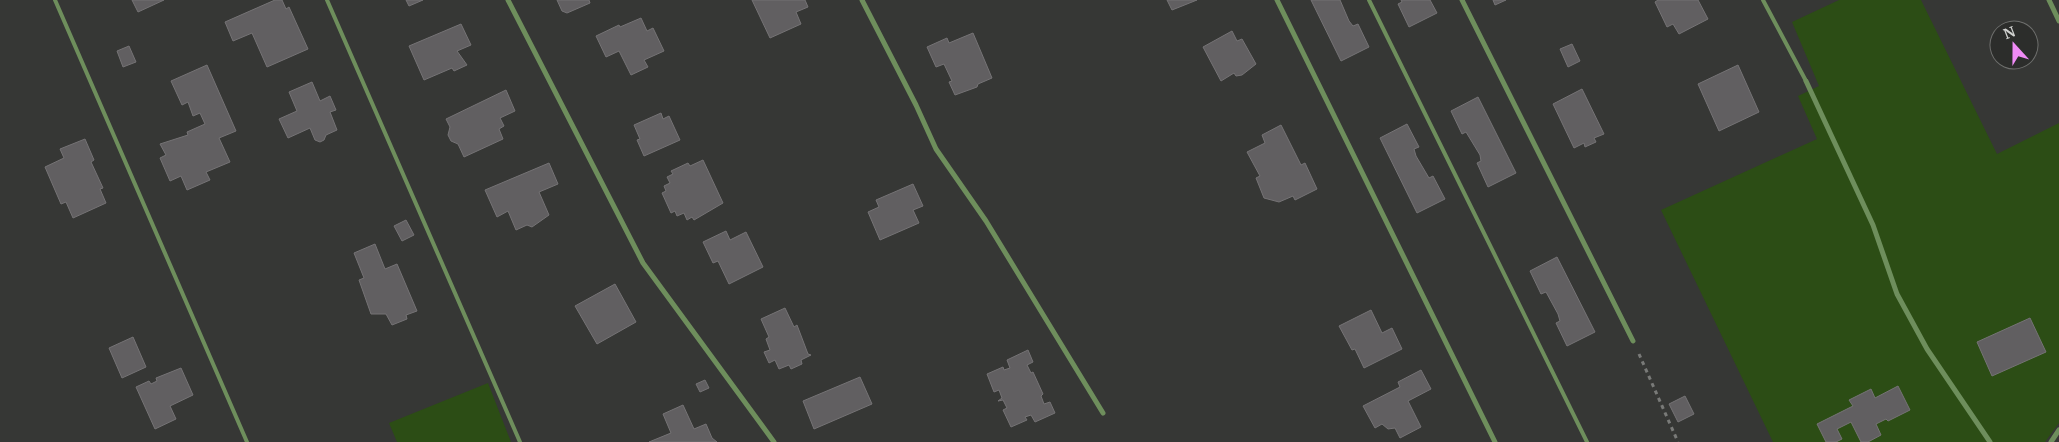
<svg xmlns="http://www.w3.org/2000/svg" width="2059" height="442" font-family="Merriweather,serif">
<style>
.green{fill:#2c4d15}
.building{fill:#615f61;stroke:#757375}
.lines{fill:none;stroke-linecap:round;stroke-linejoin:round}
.path{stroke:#797a78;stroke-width:3;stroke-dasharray:4 4;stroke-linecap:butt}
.service{stroke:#6e8e5c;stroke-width:4}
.minor{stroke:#6e8e5c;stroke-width:5}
</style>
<rect width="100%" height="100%" fill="#363735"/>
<path class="green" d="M 1839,0 L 1921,0 L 1997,154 L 2059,123 L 2059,423 L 2045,442 L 1773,442 L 1661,210 L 1817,139 L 1798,96 L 1819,86 L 1792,22 Z
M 488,383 L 511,442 L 397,442 L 389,423 Z"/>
<path class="building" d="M 132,0 L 164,0 L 138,12 Z
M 275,0 L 282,0 L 286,9 L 289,7 L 308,49 L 267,67 L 252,33 L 233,41 L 225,22 Z
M 406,0 L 423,0 L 409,6 Z
M 557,0 L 589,0 L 590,3 L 567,13 L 562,11 Z
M 752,0 L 805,0 L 808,7 L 796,12 L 801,24 L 770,38 Z
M 1167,0 L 1197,0 L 1172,10 Z
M 1311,0 L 1340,0 L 1349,21 L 1353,26 L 1358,24 L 1369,47 L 1341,61 Z
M 1401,0 L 1430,0 L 1437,13 L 1409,27 L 1398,4 L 1402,2 Z
M 1493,0 L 1506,0 L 1495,5 Z
M 1658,0 L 1698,0 L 1708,19 L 1679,34 L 1673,24 L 1667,27 L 1655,2 Z
M 641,18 L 647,31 L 653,28 L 664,51 L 644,60 L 648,67 L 631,75 L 619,51 L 606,57 L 596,36 L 619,25 L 620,27 Z
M 461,24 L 471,45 L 457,51 L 467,65 L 454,71 L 452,68 L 424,80 L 409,46 Z
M 1232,31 L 1237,41 L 1242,39 L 1256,64 L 1242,75 L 1236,76 L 1234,73 L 1221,81 L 1203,47 Z
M 973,33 L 992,78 L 978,84 L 977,87 L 955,95 L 949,82 L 952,81 L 944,64 L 936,67 L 927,47 L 947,38 L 949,43 Z
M 1572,44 L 1580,61 L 1568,67 L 1560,49 Z
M 129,46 L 136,62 L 123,67 L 117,51 Z
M 207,65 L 236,131 L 219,138 L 230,162 L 206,172 L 210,180 L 187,190 L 181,176 L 170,181 L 160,158 L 166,155 L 160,144 L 188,135 L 187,132 L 205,124 L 200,113 L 193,116 L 188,102 L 182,105 L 171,81 Z
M 1738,65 L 1759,112 L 1719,131 L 1698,84 Z
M 312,82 L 320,101 L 330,96 L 336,110 L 330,112 L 337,130 L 326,135 L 324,140 L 320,142 L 315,140 L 310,128 L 288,138 L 279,119 L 297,111 L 289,92 Z
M 1582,89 L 1604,134 L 1594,138 L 1596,142 L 1585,147 L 1584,143 L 1574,148 L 1553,104 Z
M 506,90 L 515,111 L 500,118 L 504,126 L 499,129 L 503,139 L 464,157 L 458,144 L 451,141 L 448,135 L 450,127 L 446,119 Z
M 1478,97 L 1516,173 L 1488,187 L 1477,163 L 1481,161 L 1480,155 L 1466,132 L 1462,134 L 1451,111 Z
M 661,113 L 663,119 L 669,116 L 680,140 L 644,156 L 637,140 L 640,139 L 634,125 Z
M 1407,124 L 1419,147 L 1414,149 L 1416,156 L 1429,178 L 1433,176 L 1445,199 L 1417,213 L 1380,138 Z
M 1281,125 L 1301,165 L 1305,163 L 1317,189 L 1295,200 L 1293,196 L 1279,202 L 1264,198 L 1256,178 L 1260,176 L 1247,152 L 1265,143 L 1262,135 Z
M 85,139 L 94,160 L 91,162 L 103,188 L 100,189 L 106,203 L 73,218 L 66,202 L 61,204 L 45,167 L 64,158 L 60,149 Z
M 703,160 L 723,203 L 694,220 L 692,217 L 687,220 L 684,213 L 677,216 L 675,211 L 671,213 L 662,193 L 666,191 L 664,186 L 670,183 L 667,177 L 673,174 L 671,171 L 688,163 L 690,166 Z
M 549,163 L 558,184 L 539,192 L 549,215 L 532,227 L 527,225 L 516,230 L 508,211 L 497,217 L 485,190 Z
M 913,184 L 923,206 L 913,210 L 919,223 L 880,240 L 868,212 L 879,207 L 876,200 Z
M 406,220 L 414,235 L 402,241 L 394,226 Z
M 726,231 L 730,240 L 746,232 L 763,267 L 729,284 L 718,261 L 713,263 L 703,242 Z
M 375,244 L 385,269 L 397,264 L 417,311 L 406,315 L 407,319 L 392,325 L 386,314 L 371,314 L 359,280 L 364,278 L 354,253 Z
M 1557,257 L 1595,332 L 1567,346 L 1556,323 L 1560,321 L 1558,314 L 1546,292 L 1541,294 L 1530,271 Z
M 615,284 L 636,322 L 597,344 L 575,306 Z
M 785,308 L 794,327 L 797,325 L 808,354 L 811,355 L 801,360 L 802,364 L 791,369 L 789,365 L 779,369 L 775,360 L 769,363 L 764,352 L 770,350 L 766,339 L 769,337 L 761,319 Z
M 1371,310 L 1382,333 L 1392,328 L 1402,349 L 1364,368 L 1355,349 L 1352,350 L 1339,326 Z
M 2030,318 L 2046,352 L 1992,376 L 1977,342 Z
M 133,337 L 146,367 L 122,378 L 109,348 Z
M 1028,350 L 1033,362 L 1027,365 L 1031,373 L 1033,372 L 1043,394 L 1041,396 L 1044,404 L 1050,402 L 1055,413 L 1035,422 L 1031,415 L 1025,417 L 1027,420 L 1011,427 L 1003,410 L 1007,408 L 1003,400 L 998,401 L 1002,398 L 999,390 L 994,392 L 987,374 L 1003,367 L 1004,370 L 1010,368 L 1007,360 Z
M 181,368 L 193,395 L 170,406 L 176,419 L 155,429 L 136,387 L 149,381 L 151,384 L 157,381 L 156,378 Z
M 1421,370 L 1431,389 L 1408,401 L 1421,427 L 1400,438 L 1395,428 L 1388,429 L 1382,424 L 1375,428 L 1363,406 L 1400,387 L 1398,382 Z
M 860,377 L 872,404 L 814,429 L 803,401 Z
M 705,380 L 709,388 L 700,392 L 696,384 Z
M 1898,386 L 1910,410 L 1888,421 L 1886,419 L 1876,424 L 1881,435 L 1868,442 L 1861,442 L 1851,422 L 1837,429 L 1842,439 L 1836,442 L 1826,442 L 1817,424 L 1853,406 L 1849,400 L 1871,389 L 1875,398 Z
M 1685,396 L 1694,414 L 1678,422 L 1669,404 Z
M 683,405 L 694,429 L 706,424 L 712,438 L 717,442 L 649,442 L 671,433 L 663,414 Z"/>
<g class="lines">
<path class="path" d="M 1639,354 L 1678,442"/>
<path class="service" d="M 55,0 L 247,442
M 327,0 L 520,442
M 1369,0 L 1587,442
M 1763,0 L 1806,81"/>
<path class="minor" d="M 508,0 L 643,263 L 774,442
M 862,0 L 916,105 L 936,149 L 986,221 L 1103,413
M 1277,0 L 1495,442
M 1462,0 L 1633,341
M 2049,0 L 2059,21
M 1806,81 L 1873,225 L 1897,294 L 1927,349 L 1990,442
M 2051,442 L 2059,430"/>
</g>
<g transform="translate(2014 45) rotate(339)"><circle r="24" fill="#2c2d2b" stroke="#6e6f6d"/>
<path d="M0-4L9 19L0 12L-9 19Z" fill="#f08bf6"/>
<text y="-8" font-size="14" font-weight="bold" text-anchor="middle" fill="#d1d2d0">N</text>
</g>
</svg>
